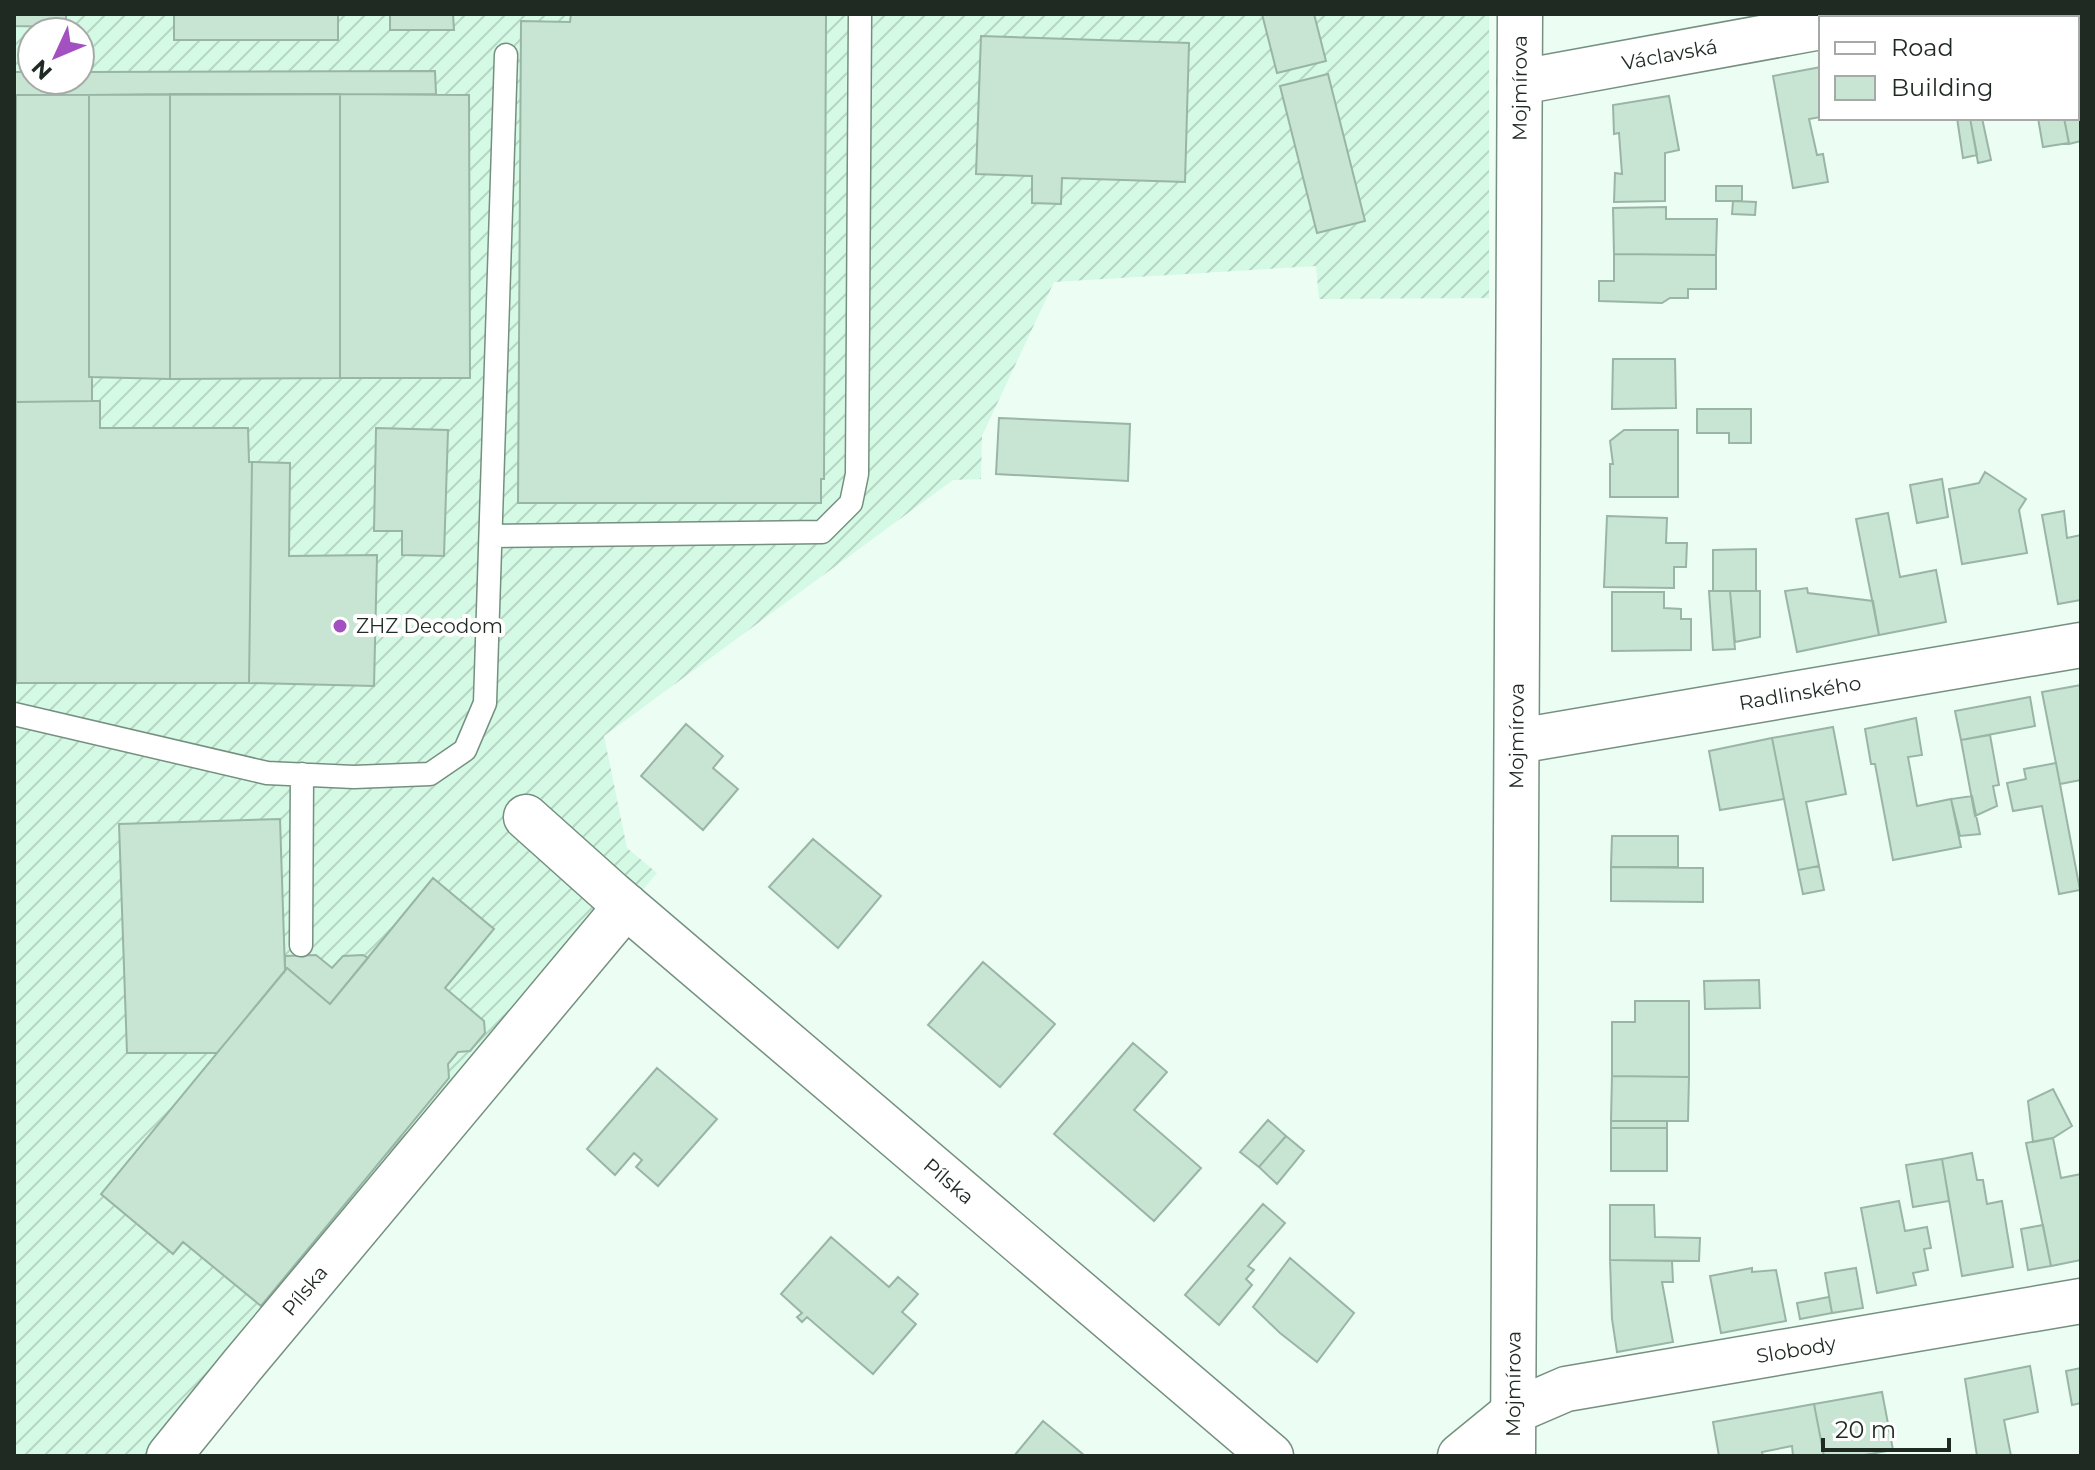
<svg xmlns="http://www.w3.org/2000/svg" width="2095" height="1470" font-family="Montserrat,sans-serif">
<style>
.industrial{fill:url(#industrial-furrows);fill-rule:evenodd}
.building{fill:#c8e5d4;stroke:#99b5a5;stroke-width:2}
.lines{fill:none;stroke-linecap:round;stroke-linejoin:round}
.lane-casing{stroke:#759080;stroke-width:25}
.street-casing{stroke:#759080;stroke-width:47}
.lane{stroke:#fff;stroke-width:22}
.street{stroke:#fff;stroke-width:44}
.poi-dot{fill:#a351c1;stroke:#fff;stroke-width:3}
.labels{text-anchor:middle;stroke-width:8;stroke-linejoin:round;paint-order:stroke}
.street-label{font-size:20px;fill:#1f2a23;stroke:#fff}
.poi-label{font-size:20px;fill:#1f2a23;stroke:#fff;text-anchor:start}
</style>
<defs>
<pattern id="industrial-furrows" width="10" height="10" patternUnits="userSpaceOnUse" patternTransform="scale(2)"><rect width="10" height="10" fill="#d4f9e4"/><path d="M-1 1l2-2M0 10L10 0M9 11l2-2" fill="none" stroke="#b6d6c3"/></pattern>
</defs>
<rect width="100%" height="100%" fill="#ecfdf3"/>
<path class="industrial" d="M 14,14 L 1489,14 L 1489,298 L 1319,299 L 1316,266 L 1054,282 L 982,436 L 981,479 L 953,480 L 604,736 L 627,848 L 657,873 L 170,1456 L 18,1456 L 14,1452 ZM 32,32 L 80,32 L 80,80 L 32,80 Z"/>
<path class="building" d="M 14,14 L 66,14 L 66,27 L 14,26 Z
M 174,14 L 338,14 L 338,40 L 174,40 Z
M 390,14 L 453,14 L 454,30 L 390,30 Z
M 571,14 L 826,14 L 824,479 L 821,479 L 821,503 L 518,503 L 521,21 L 570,22 Z
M 1262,14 L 1314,14 L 1326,61 L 1277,73 Z
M 2081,20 L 2081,85 L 2077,86 L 2077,21 Z
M 981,36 L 1189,43 L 1185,182 L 1062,178 L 1061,204 L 1032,203 L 1032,176 L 976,174 Z
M 1821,67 L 1821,117 L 1809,119 L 1817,155 L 1823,154 L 1828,182 L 1793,188 L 1773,76 Z
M 435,71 L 436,94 L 14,95 L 14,72 L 32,72 L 32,80 L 80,80 L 80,72 Z
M 1328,74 L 1365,221 L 1317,233 L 1280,86 Z
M 2077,93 L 2081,114 L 2081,141 L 2069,144 L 2064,118 L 2077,118 Z
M 170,94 L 340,94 L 340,378 L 170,379 Z
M 170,94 L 170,379 L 89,377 L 89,95 Z
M 340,94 L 469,95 L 470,378 L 340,378 Z
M 14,95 L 16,95 L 16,402 L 14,402 Z
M 16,95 L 89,95 L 89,377 L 92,377 L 92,401 L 16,402 Z
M 1669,96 L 1679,150 L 1665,153 L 1665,201 L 1614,202 L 1615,173 L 1622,174 L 1619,133 L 1614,134 L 1613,105 Z
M 1957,118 L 1970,118 L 1977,155 L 1963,158 Z
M 1970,118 L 1982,118 L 1991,160 L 1978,163 Z
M 2038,118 L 2064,118 L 2069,143 L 2043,147 Z
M 1716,186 L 1742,186 L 1742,201 L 1716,201 Z
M 1733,201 L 1756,202 L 1755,215 L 1732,214 Z
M 1666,207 L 1666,219 L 1717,219 L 1716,255 L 1614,254 L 1613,208 Z
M 1614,254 L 1716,255 L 1716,289 L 1688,289 L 1688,298 L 1670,298 L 1662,303 L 1599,301 L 1599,281 L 1614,281 Z
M 1613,359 L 1675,359 L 1676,408 L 1612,409 Z
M 92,401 L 100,401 L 100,428 L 248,428 L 249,462 L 252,462 L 249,683 L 16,683 L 16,402 Z
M 14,402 L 16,402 L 16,630 L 14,630 Z
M 1697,409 L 1751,409 L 1751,443 L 1729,443 L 1729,433 L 1697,433 Z
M 999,418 L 1130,424 L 1128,481 L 996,474 Z
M 376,428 L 448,430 L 444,556 L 402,555 L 402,531 L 374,531 Z
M 1624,430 L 1678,430 L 1678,497 L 1610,497 L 1610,464 L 1613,464 L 1610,441 Z
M 252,462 L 290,463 L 289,556 L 377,555 L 374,686 L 249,683 Z
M 1985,472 L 2026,499 L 2019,510 L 2027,553 L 1962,564 L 1949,489 L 1979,483 Z
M 1942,479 L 1948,517 L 1917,523 L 1910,485 Z
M 2064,511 L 2067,538 L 2081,535 L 2081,600 L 2058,604 L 2042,515 Z
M 1888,513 L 1900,577 L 1936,570 L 1946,622 L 1879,635 L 1856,519 Z
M 1607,516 L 1667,518 L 1666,543 L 1687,543 L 1686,567 L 1674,567 L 1674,588 L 1604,587 Z
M 1756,549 L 1756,591 L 1713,591 L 1713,550 Z
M 1807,588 L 1808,593 L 1873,601 L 1879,635 L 1797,652 L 1785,591 Z
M 1709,591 L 1730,591 L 1735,649 L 1713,650 Z
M 1730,591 L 1760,591 L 1760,637 L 1735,642 Z
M 1612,592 L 1664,592 L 1664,608 L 1681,609 L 1681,619 L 1691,619 L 1691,650 L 1612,651 Z
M 2081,685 L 2081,780 L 2060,784 L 2042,692 Z
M 2030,697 L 2035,726 L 1961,740 L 1955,711 Z
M 1916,718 L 1922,755 L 1908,757 L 1917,806 L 1951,799 L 1961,847 L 1893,860 L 1875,764 L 1871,764 L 1865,729 Z
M 686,724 L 723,756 L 713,768 L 738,789 L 703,830 L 641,776 Z
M 1833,727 L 1846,794 L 1806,802 L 1819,866 L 1798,870 L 1772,738 Z
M 1990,735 L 1999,785 L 1993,786 L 1997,806 L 1975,816 L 1961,740 Z
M 1772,738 L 1784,799 L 1720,810 L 1709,751 Z
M 2056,763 L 2080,890 L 2059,894 L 2042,806 L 2013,811 L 2007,783 L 2026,779 L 2024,769 Z
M 1972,796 L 1980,834 L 1960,836 L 1951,799 Z
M 280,819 L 285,971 L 217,1053 L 127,1053 L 119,824 Z
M 1612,836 L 1678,836 L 1678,867 L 1611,867 Z
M 813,839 L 881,896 L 838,948 L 769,887 Z
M 1819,866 L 1824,890 L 1803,894 L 1798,870 Z
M 1611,867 L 1703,868 L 1703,902 L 1611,901 Z
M 433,878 L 494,929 L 445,988 L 484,1021 L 485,1033 L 470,1051 L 458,1052 L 448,1064 L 449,1078 L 261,1306 L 183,1242 L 173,1254 L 101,1194 L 287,968 L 330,1004 Z
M 316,955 L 332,968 L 343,956 L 363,955 L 368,958 L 330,1004 L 287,968 L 285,971 L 285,956 Z
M 983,962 L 1055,1024 L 1000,1087 L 928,1025 Z
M 1759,980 L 1760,1008 L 1705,1009 L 1704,981 Z
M 1635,1001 L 1689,1001 L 1689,1077 L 1612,1076 L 1612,1022 L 1635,1022 Z
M 1133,1043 L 1167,1072 L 1134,1110 L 1201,1168 L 1154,1221 L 1054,1134 Z
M 657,1068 L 717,1119 L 658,1186 L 636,1167 L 642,1160 L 634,1153 L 615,1175 L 587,1149 Z
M 1612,1076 L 1689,1077 L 1688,1121 L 1611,1121 Z
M 2053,1089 L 2072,1126 L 2053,1138 L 2033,1142 L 2028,1101 Z
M 1268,1120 L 1286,1136 L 1259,1167 L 1240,1152 Z
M 1611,1121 L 1667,1121 L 1667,1128 L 1611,1128 Z
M 1611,1128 L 1667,1128 L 1667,1171 L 1611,1171 Z
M 1286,1136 L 1304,1151 L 1277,1184 L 1259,1167 Z
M 2053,1138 L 2061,1178 L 2081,1174 L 2081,1260 L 2051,1266 L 2026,1143 Z
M 1972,1153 L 1977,1180 L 1983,1180 L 1987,1204 L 2002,1201 L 2013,1267 L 1962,1276 L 1942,1159 Z
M 1942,1159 L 1949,1201 L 1913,1207 L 1906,1165 Z
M 1899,1201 L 1905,1231 L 1927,1227 L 1931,1248 L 1924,1249 L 1928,1270 L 1913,1273 L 1916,1285 L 1877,1293 L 1861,1208 Z
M 1263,1204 L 1285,1223 L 1248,1266 L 1254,1270 L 1246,1279 L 1252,1285 L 1219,1325 L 1185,1295 Z
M 1610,1205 L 1654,1205 L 1655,1237 L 1700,1238 L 1699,1261 L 1610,1260 Z
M 2043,1225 L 2051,1266 L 2028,1270 L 2021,1229 Z
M 831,1237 L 889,1287 L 898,1277 L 918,1294 L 902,1312 L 916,1324 L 873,1374 L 807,1317 L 802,1322 L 797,1317 L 802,1313 L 781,1294 Z
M 1290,1258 L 1354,1313 L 1317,1362 L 1280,1333 L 1253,1307 Z
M 1610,1260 L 1672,1261 L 1673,1282 L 1662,1282 L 1673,1342 L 1617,1352 L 1612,1319 Z
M 1752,1268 L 1752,1272 L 1776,1270 L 1786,1321 L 1721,1333 L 1710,1276 Z
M 1856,1268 L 1863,1308 L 1832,1313 L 1825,1273 Z
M 1829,1297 L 1832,1313 L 1800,1319 L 1797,1303 Z
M 2030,1366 L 2038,1412 L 2004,1420 L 2011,1456 L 1977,1456 L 1965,1379 Z
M 2081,1368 L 2081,1403 L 2072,1405 L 2066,1371 Z
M 1882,1392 L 1893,1450 L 1859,1456 L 1824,1456 L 1814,1404 Z
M 1814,1404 L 1824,1456 L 1793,1456 L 1792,1446 L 1762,1452 L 1763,1456 L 1719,1456 L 1713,1422 Z
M 1043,1421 L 1078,1450 L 1085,1456 L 1014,1456 Z"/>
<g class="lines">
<defs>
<path id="lane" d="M 491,536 L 822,532 L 851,503 L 857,474 L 860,14
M 14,714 L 267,773 L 354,777 L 430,774 L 465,750 L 485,703 L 506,55
M 301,945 L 302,774"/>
<g id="street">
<path d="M 1870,18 L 1891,14"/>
<path id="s1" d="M 1520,82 L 1821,27"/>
<path id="s2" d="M 1518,741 L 2081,645"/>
<path id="s3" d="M 526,817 L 612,894 L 1271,1456"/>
<path id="s4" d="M 169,1456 L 241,1367 L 626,906"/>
<path id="s5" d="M 1460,1456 L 1515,1411 L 1566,1389 L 2081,1301"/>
<path id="s6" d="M 1513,1456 L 1520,14"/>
</g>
</defs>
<use href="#lane" class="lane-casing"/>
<use href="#street" class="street-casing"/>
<use href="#lane" class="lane"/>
<use href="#street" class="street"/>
</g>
<circle class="poi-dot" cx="340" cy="626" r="8"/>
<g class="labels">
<g class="street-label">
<text dy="7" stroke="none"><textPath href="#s1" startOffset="152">Václavská</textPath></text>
<text dy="7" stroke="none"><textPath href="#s6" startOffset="1368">Mojmírova</textPath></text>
<text dy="7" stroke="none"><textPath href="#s2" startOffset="286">Radlinského</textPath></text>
<text dy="7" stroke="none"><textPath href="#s6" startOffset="720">Mojmírova</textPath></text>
<text dy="7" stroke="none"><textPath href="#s3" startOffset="558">Pílska</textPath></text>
<text dy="7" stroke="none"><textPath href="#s4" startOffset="214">Pílska</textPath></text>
<text dy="7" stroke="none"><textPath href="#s5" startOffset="360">Slobody</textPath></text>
<text dy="7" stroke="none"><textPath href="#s6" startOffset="72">Mojmírova</textPath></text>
</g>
<g class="poi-label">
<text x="356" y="633">ZHZ Decodom</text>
</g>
</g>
<rect width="2095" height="1470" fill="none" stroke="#1f2a23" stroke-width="32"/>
<rect x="1819" y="16" width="260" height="104" fill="#ffffff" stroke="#a5aaa7" stroke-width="2"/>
<rect x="1835" y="42" width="40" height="12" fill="#ffffff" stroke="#a5aaa7" stroke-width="2"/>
<text x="1891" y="56" font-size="24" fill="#1f2a23">Road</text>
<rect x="1835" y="76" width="40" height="24" fill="#c8e5d4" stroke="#a5aaa7" stroke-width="2"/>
<text x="1891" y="96" font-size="24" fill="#1f2a23">Building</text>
<g transform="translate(56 56) rotate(226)"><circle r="38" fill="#ffffff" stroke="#a5aaa7" stroke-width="2"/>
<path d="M0-6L14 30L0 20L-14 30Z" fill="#a351c1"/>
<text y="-12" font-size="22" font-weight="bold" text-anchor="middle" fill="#1f2a23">N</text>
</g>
<path d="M1823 1438v12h126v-12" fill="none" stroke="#1f2a23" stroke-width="4"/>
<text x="1835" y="1438" font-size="24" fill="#1f2a23" stroke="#ffffff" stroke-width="6" paint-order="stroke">20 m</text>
</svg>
